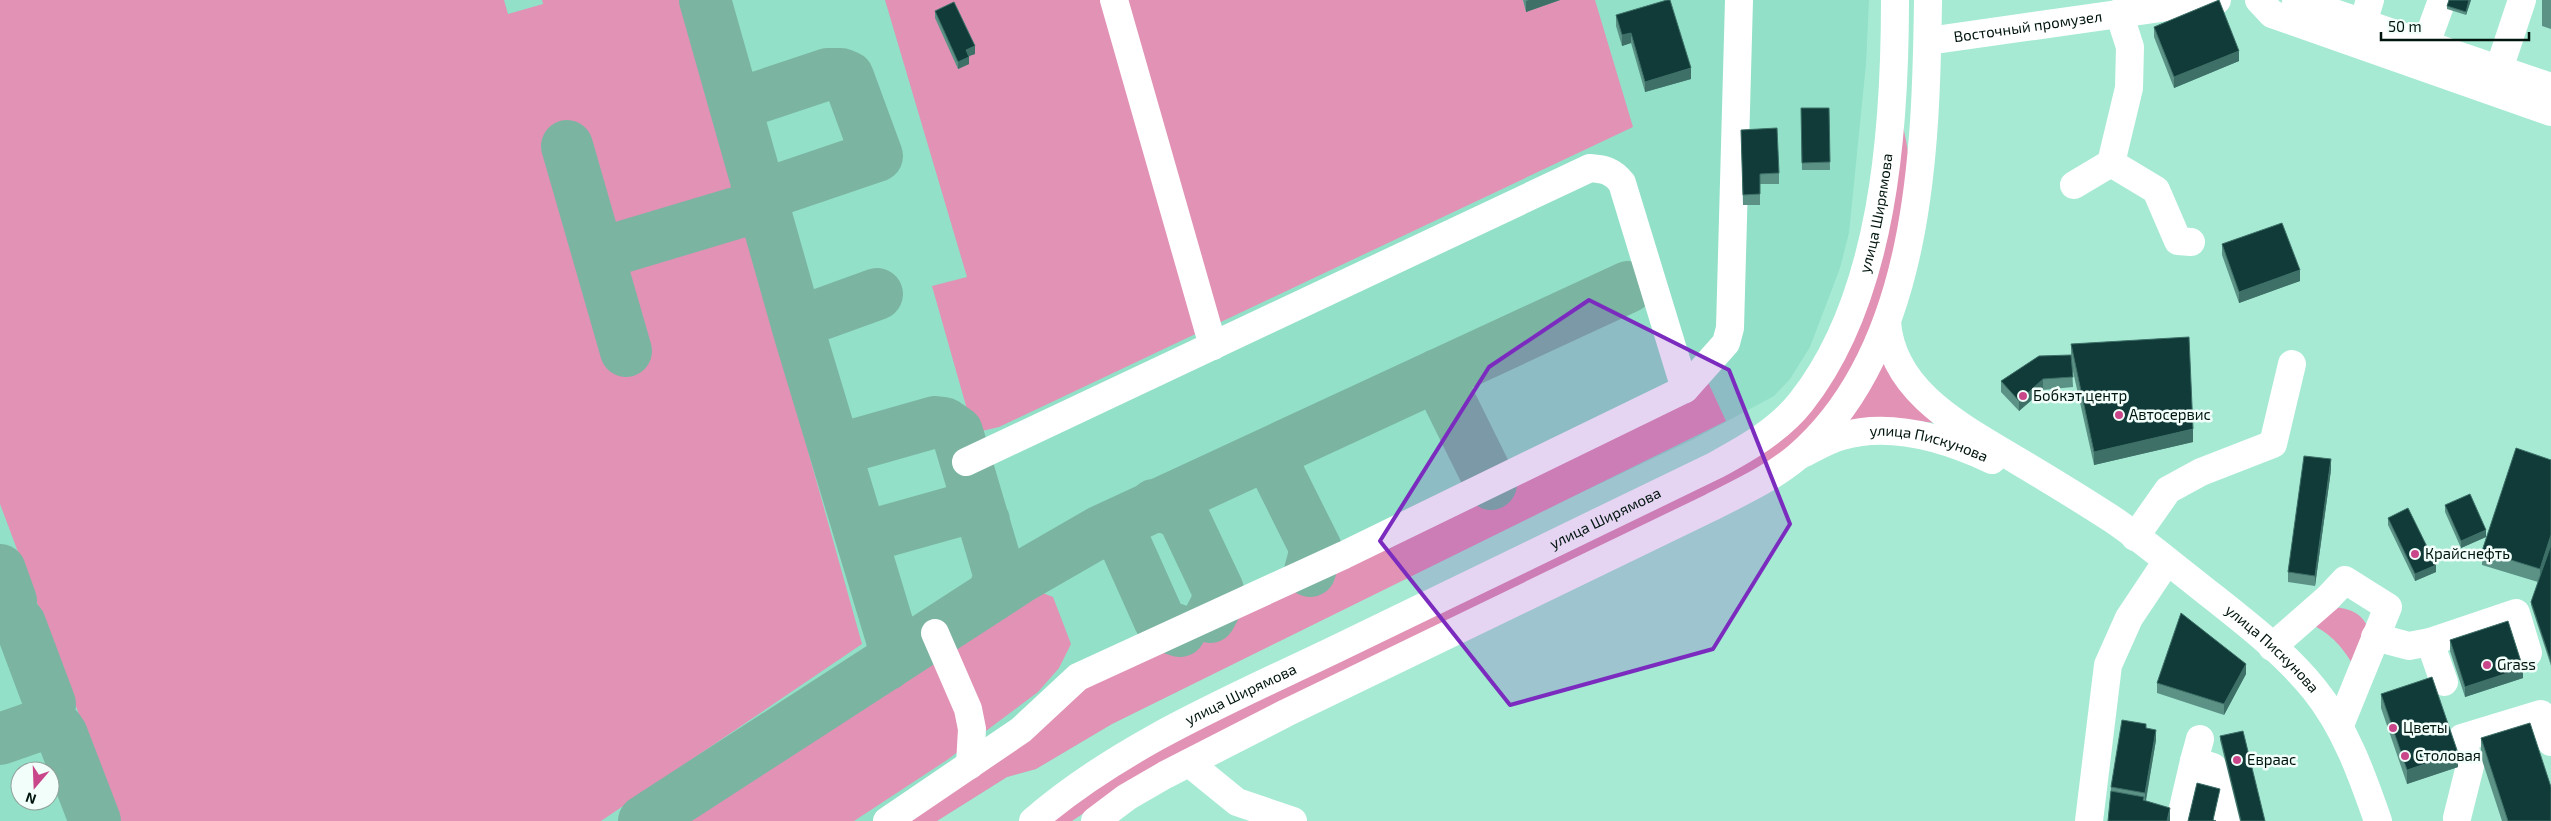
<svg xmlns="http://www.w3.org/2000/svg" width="2551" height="821" font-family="'Exo 2',sans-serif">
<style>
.built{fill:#92e0c7;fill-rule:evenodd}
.green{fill:#e192b5}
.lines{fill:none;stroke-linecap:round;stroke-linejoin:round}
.taxiway{stroke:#7cb4a2;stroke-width:52}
.minor{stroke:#fff;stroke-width:28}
.major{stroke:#fff;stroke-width:28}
.wall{fill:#5c9286}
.shaded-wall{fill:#3e7068}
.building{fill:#113b39;stroke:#3e7068}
.marked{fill:#7b2cbf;fill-opacity:0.2;stroke:#7b2cbf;stroke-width:4;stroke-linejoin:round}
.poi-dot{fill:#ca468b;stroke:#f1fef9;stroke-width:2}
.labels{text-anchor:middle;stroke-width:5;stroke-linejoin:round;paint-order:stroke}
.street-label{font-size:15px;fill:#00150e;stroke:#f1fef9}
.poi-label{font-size:15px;fill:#00150e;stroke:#f1fef9;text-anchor:start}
</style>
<rect width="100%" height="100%" fill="#a6ead4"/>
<path class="built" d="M 0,0 L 1869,0 L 1866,64 L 1849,233 L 1840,268 L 1810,347 L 1790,379 L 1774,396 L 1694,439 L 1515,524 L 1112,724 L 1036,769 L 1007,777 L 937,821 L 0,821 ZM 20,771 L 50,771 L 50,801 L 20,801 Z"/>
<path class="green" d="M 0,0 L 504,0 L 508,14 L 543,4 L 542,0 L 682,0 L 739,197 L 613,241 L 577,123 L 545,135 L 615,372 L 649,363 L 620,259 L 743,218 L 862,644 L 601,821 L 119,821 L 0,504 Z
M 885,0 L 1523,0 L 1526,11 L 1560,0 L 1595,0 L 1633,127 L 999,427 L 982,431 L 972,427 L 932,286 L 967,277 Z
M 1901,117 C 1904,131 1908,147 1909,162 C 1910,174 1905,188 1904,199 C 1892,275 1867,357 1819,418 C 1803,439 1780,454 1758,469 L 1144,773 L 1072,821 L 1049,821 L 1132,760 L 1722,477 C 1761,456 1779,442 1809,411 Z
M 1880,364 L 1886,364 L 1936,423 L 1908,420 L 1850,420 L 1849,416 Z
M 1707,380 L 1726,421 L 1112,724 L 1036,769 L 1007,777 L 937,821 L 891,821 L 1065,697 Z
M 1035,590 L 1053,597 L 1071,644 L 1059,668 L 1038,692 L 947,760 L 854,821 L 686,821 Z
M 2334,607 C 2350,609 2360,612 2368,627 L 2354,667 C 2343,647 2332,635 2311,624 Z"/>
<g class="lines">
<path class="taxiway" d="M 705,0 L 800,335 L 891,636 C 894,648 894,655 886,665
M 731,89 L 743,101 L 750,100 L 828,74 L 841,74 L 848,77 L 877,156 L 774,191 C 763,192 759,183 755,175
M 567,146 L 626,351
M 599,254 L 763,205
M 800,335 L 802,326 L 808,319 L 877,294
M 1437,375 L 1491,484
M 831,436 L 847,447 L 935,422 L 944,423 L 957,432 L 1000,577 L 992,596
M 1269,455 L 1316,549 L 1310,571
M 1154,505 L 1171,509 L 1183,516 L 1218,590 L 1217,604 L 1210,617
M 859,529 L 872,535 L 961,510 L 967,510 L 984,521
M 1101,531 L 1114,535 L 1125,543 L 1159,619 L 1165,626 L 1180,631
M 0,570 L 11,601 L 10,610 L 0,615
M 43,724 L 58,729 L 62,735 L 95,821
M 0,739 L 43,724 L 48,720 L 50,704 L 20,624 L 14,617 L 5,613
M 644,821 L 1021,577 L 1101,531 L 1628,287"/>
<g class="minor">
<path d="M 1114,0 L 1213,346"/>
<path d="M 2259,0 L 2272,14 L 2551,112"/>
<path d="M 2296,0 L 2551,87"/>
<path d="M 2363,23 L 2370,0"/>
<path id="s1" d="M 1928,41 L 2217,0"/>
<path d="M 2426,44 L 2442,0"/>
<path d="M 2499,69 L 2522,0"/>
<path d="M 2111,163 L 2156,190 L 2178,241 L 2191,242"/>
<path d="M 2074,185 L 2111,163 L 2129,88 L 2130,47 L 2119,13"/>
<path id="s2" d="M 1887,322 C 1892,393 1964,428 2018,461 C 2050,480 2081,499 2112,519 C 2140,538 2166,560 2193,581 C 2234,614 2281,648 2314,689 C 2345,727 2362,775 2378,821"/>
<path id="s3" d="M 1800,455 C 1813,449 1827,440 1842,436 C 1891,422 1947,439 1992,460"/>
<path d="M 966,462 L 1590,168 C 1604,169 1613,171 1622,183 L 1685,389"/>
<path d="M 2135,537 L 2168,490 L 2201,472 L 2273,444 L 2292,364"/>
<path d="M 935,633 L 968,709 L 972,729 L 970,765"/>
<path d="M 2375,637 L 2409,646 L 2430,642 L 2516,613 L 2528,653"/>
<path d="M 2430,642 L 2444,682"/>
<path d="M 2272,647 L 2328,598 L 2345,580 L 2388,607 L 2340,725"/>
<path d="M 2194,761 L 2200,739"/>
<path d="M 1189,763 L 1237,802 L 1293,821"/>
<path d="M 2457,818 L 2470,766 L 2462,738 L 2541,714 L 2551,742"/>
<path d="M 887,821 L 1021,730 L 1078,677 L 1344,555 L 1685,389 L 1726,343 L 1730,328 L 1739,0"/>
<path d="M 2089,821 L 2108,665 L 2129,618 L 2167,561"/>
<path d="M 2180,821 L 2194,761 L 2213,767 L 2229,821"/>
</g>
<g class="major">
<path id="s4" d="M 1033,821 C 1121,745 1232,699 1336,649 C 1463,588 1589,526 1716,465 C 1747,448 1779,430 1801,402 C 1884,297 1895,129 1895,0"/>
<path d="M 1095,821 L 1127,797 L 1165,775 L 1286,713 L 1712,507 C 1741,492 1772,478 1797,457 C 1921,350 1926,151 1928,0"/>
</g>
</g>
<path class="wall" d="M 1523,0 L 1560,0 L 1526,12 Z
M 2449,0 L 2471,0 L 2466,15 L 2447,9 L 2447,6 Z
M 2542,0 L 2551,0 L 2551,29 L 2542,26 Z
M 935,11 L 975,54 L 969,56 L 969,64 L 958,69 L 935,18 Z
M 1616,15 L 1691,79 L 1645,92 L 1631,43 L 1622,46 L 1616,26 Z
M 2154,27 L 2239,61 L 2174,88 L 2154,37 Z
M 1801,108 L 1829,108 L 1830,170 L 1802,170 Z
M 1741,130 L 1779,173 L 1779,184 L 1760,184 L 1760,205 L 1743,205 Z
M 2222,244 L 2300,281 L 2239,303 L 2222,255 Z
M 2071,344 L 2193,442 L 2094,465 L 2072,367 L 2073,387 L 2043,390 L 2019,411 L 2001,392 L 2001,381 L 2071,355 Z
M 2551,460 L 2551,666 L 2531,605 L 2531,602 L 2538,582 L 2482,565 L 2482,551 Z
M 2331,470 L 2315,586 L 2288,582 L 2288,572 Z
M 2445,505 L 2486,537 L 2461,548 L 2445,512 Z
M 2388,518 L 2436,572 L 2415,581 L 2388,525 Z
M 2450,640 L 2523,678 L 2465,697 L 2450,651 Z
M 2246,674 L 2224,715 L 2157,693 L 2157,683 Z
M 2381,694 L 2458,767 L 2407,784 L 2381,708 Z
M 2146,728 L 2156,740 L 2146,801 L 2170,818 L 2170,821 L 2108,821 L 2111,787 Z
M 2220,736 L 2265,821 L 2240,821 L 2220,740 Z
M 2481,738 L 2551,821 L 2502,821 L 2481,757 Z"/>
<path class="shaded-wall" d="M 1529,0 L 1560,0 L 1526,12 L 1526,1 Z
M 2469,0 L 2471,0 L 2466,15 L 2466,12 Z
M 1631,33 L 1631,43 L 1622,46 L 1622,35 Z
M 975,46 L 975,54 L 966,57 L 966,50 Z
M 2239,51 L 2239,61 L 2174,88 L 2174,77 Z
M 969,57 L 969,64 L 958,69 L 958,62 Z
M 1691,68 L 1691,79 L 1645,92 L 1645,82 Z
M 2300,270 L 2300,281 L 2239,303 L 2239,292 Z
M 2043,379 L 2043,390 L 2019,411 L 2019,401 Z
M 2193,429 L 2193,442 L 2094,465 L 2094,452 Z
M 2331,459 L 2331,470 L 2315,586 L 2315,576 Z
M 2486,530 L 2486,537 L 2461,548 L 2461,541 Z
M 2551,535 L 2551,549 L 2540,583 L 2540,569 Z
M 2436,565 L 2436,572 L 2415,581 L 2415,574 Z
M 2246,664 L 2246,674 L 2224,715 L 2224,704 Z
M 2523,668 L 2523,678 L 2465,697 L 2465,687 Z
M 2156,730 L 2156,740 L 2145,804 L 2145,793 Z
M 2458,753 L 2458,767 L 2407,784 L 2407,770 Z
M 2170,808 L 2170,821 L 2167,821 Z"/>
<path class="building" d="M 1667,0 L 1670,0 L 1691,68 L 1645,82 L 1631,33 L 1622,35 L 1616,15 Z
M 2219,0 L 2239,51 L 2174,77 L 2154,27 Z
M 2449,0 L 2469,0 L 2466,12 L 2447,6 Z
M 954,2 L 975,46 L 966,50 L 969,57 L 958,62 L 935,11 Z
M 1801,108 L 1829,108 L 1830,162 L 1802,163 Z
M 1777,128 L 1779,173 L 1760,174 L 1760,194 L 1743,195 L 1741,130 Z
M 2282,223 L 2300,270 L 2239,292 L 2222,244 Z
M 2189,337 L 2193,429 L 2094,452 L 2071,344 Z
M 2071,355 L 2073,377 L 2043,379 L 2019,401 L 2001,381 L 2039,356 Z
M 2516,448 L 2551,460 L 2551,535 L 2540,569 L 2482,551 Z
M 2304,456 L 2331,459 L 2315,576 L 2288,572 Z
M 2470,494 L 2486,530 L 2461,541 L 2445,505 Z
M 2408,508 L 2436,565 L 2415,574 L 2388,518 Z
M 2551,545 L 2551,662 L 2531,602 Z
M 2181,613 L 2246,664 L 2224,704 L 2157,683 Z
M 2508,621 L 2523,668 L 2465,687 L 2450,640 Z
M 2432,677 L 2458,753 L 2407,770 L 2381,694 Z
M 2122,720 L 2146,724 L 2146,728 L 2156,730 L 2145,793 L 2111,787 Z
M 2530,723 L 2551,787 L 2551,821 L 2508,821 L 2481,738 Z
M 2243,731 L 2265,821 L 2241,821 L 2220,736 Z
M 2197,783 L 2220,789 L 2213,820 L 2216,821 L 2188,821 Z
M 2111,791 L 2144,797 L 2143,800 L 2170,808 L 2167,821 L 2108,821 Z"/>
<path class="marked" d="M 1589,300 L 1729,370 L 1790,524 L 1713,649 L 1510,705 L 1380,541 L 1489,367 Z"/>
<g class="poi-dot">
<circle cx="2023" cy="396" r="5"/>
<circle cx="2119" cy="415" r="5"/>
<circle cx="2415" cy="554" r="5"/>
<circle cx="2487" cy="665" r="5"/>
<circle cx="2393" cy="728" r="5"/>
<circle cx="2405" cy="756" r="5"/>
<circle cx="2237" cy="760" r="5"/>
</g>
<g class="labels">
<g class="street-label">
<text dy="5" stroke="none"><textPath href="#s1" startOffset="101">Восточный промузел</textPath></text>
<text dy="5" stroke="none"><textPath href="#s4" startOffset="1084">улица Ширямова</textPath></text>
<text dy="5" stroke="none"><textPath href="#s3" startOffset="135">улица Пискунова</textPath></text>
<text dy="5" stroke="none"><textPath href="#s4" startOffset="649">улица Ширямова</textPath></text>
<text dy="5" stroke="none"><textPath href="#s2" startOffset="516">улица Пискунова</textPath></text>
<text dy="5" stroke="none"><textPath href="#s4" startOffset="244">улица Ширямова</textPath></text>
</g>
<g class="poi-label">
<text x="2033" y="401">Бобкэт центр</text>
<text x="2129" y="420">Автосервис</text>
<text x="2425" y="559">Крайснефть</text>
<text x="2497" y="670">Grass</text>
<text x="2403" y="733">Цветы</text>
<text x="2415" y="761">Столовая</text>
<text x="2247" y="765">Евраас</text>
</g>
</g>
<g transform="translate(35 786) rotate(199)"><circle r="24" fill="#f1fef9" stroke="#91a19b"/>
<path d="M0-4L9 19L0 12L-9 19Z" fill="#ca468b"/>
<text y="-8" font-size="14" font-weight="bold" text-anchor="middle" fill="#00150e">N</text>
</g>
<path d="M2381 32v8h148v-8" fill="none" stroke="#00150e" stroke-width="2.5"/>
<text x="2388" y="32" font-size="15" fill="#00150e" stroke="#f1fef9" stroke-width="4" paint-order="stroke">50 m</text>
</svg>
